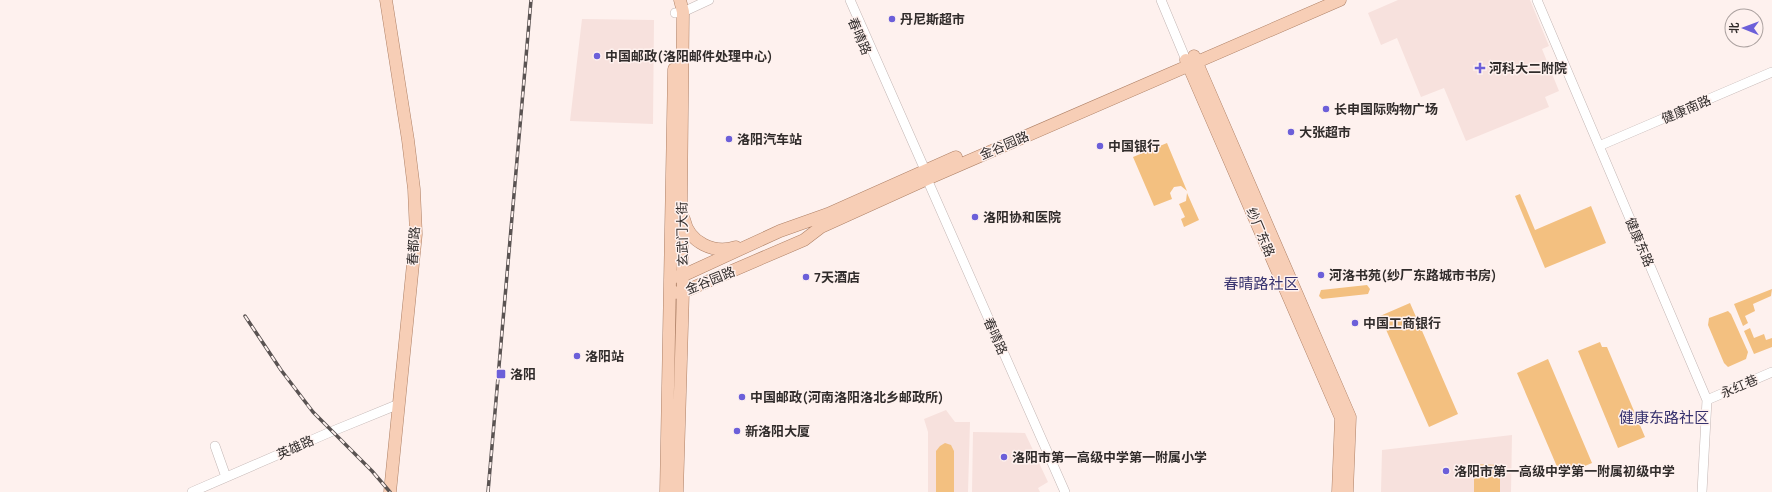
<svg xmlns="http://www.w3.org/2000/svg" width="1772" height="492" font-family="Manrope,'Noto Sans SC',sans-serif">
<style>
.built{fill:#f7e1dd}
.green{fill:#f3c080}
.lines{fill:none;stroke-linecap:round;stroke-linejoin:round}
.minor-casing{stroke:#c3b6b4;stroke-width:10}
.major-casing{stroke:#ae8066;stroke-width:13}
.minor{stroke:#fff;stroke-width:9}
.major{stroke:#f7ceb6;stroke-width:12}
.rail-casing{stroke:#5a5352;stroke-width:3.5}
.rail{stroke:#fef1ee;stroke-width:2;stroke-dasharray:6;stroke-linecap:butt}
.poi-dot{fill:#6c5fd9;stroke:#fef1ee;stroke-width:1.5}
.labels{text-anchor:middle;stroke-width:3;stroke-linejoin:round;paint-order:stroke}
.poi-label{font-size:13px;font-weight:bold;fill:#312c2b;stroke:#fef1ee;text-anchor:start}
.street-label{font-size:13px;fill:#312c2b;stroke:#fef1ee}
.quarter-label{font-size:15px;fill:#37326e;stroke:#fef1ee}
</style>
<rect width="100%" height="100%" fill="#fef1ee"/>
<path class="built" d="M 1398,0 L 1530,0 L 1549,46 L 1542,49 L 1559,91 L 1545,97 L 1549,107 L 1466,141 L 1444,88 L 1421,97 L 1397,38 L 1381,45 L 1368,13 Z
M 582,19 L 654,20 L 653,124 L 570,121 Z
M 946,410 L 955,422 L 970,422 L 968,492 L 928,492 L 928,432 L 924,419 Z
M 973,432 L 1025,433 L 1048,482 L 1038,488 L 1040,492 L 972,492 Z
M 1512,435 L 1511,492 L 1381,492 L 1382,450 Z"/>
<path class="green" d="M 1167,143 L 1187,191 L 1181,186 L 1174,187 L 1170,193 L 1172,199 L 1154,206 L 1133,157 Z
M 1187,193 L 1199,220 L 1184,227 L 1181,219 L 1185,217 L 1179,204 L 1186,201 Z
M 1520,194 L 1535,230 L 1591,206 L 1606,243 L 1545,268 L 1515,196 Z
M 1367,285 L 1370,289 L 1368,294 L 1322,299 L 1319,296 L 1321,290 Z
M 1772,289 L 1771,296 L 1753,304 L 1755,311 L 1745,316 L 1748,323 L 1743,326 L 1734,304 Z
M 1410,303 L 1458,414 L 1429,427 L 1380,316 Z
M 1728,311 L 1731,314 L 1748,352 L 1746,359 L 1728,367 L 1724,363 L 1708,325 L 1709,318 Z
M 1750,328 L 1754,338 L 1764,334 L 1766,340 L 1772,338 L 1772,347 L 1754,354 L 1744,331 Z
M 1600,342 L 1602,347 L 1607,347 L 1645,437 L 1618,448 L 1578,351 Z
M 1548,359 L 1592,463 L 1561,476 L 1517,373 Z
M 945,443 L 951,445 L 954,451 L 954,492 L 936,492 L 936,451 L 940,446 Z
M 1474,464 L 1500,465 L 1500,492 L 1474,492 Z"/>
<g class="lines">
<defs>
<path id="minor" d="M 850,0 L 925,170 L 927,179 L 1065,492
M 1161,0 L 1186,60
M 1537,0 L 1707,400 L 1702,492
M 675,13 L 683,12 L 709,0
M 1599,146 L 1772,72
M 1707,400 L 1772,372
M 215,446 L 226,477
M 192,492 L 328,433 L 399,404"/>
<path id="major" d="M 386,0 L 408,140 L 414,189 L 416,234 L 390,492
M 1194,56 L 1350,417 L 1347,492
M 1186,60 L 1341,418 L 1338,492
M 684,219 C 689,243 714,254 736,247
M 671,277 L 682,276 L 780,231 L 828,214 L 956,157
M 670,293 L 683,292 L 804,240 L 821,227 L 927,179 L 1340,0
M 666,492 L 674,69
M 677,492 L 683,292 L 681,206 L 683,12 L 680,0"/>
</defs>
<use href="#minor" class="minor-casing"/>
<use href="#major" class="major-casing"/>
<use href="#minor" class="minor"/>
<use href="#major" class="major"/>
<defs>
<path id="rail" d="M 245,316 L 281,370 L 313,412 L 372,471 L 390,492
M 488,492 L 531,0"/>
</defs>
<use href="#rail" class="rail-casing"/>
<use href="#rail" class="rail"/>
</g>
<g class="poi-dot">
<circle cx="892" cy="19" r="4"/>
<circle cx="597" cy="56" r="4"/>
<path d="M1478 62h4v4h4v4h-4v4h-4v-4h-4v-4h4z"/>
<circle cx="1326" cy="109" r="4"/>
<circle cx="1291" cy="132" r="4"/>
<circle cx="729" cy="139" r="4"/>
<circle cx="1100" cy="146" r="4"/>
<circle cx="975" cy="217" r="4"/>
<circle cx="1321" cy="275" r="4"/>
<circle cx="806" cy="277" r="4"/>
<circle cx="1355" cy="323" r="4"/>
<circle cx="577" cy="356" r="4"/>
<rect x="496" y="369" width="10" height="10" rx="2"/>
<circle cx="742" cy="397" r="4"/>
<circle cx="737" cy="431" r="4"/>
<circle cx="1004" cy="457" r="4"/>
<circle cx="1446" cy="471" r="4"/>
</g>
<g class="labels">
<g class="poi-label">
<text x="900" y="24">丹尼斯超市</text>
<text x="605" y="61">中国邮政(洛阳邮件处理中心)</text>
<text x="1489" y="73">河科大二附院</text>
<text x="1334" y="114">长申国际购物广场</text>
<text x="1299" y="137">大张超市</text>
<text x="737" y="144">洛阳汽车站</text>
<text x="1108" y="151">中国银行</text>
<text x="983" y="222">洛阳协和医院</text>
<text x="1329" y="280">河洛书苑(纱厂东路城市书房)</text>
<text x="814" y="282">7天酒店</text>
<text x="1363" y="328">中国工商银行</text>
<text x="585" y="361">洛阳站</text>
<text x="510" y="379">洛阳</text>
<text x="750" y="402">中国邮政(河南洛阳洛北乡邮政所)</text>
<text x="745" y="436">新洛阳大厦</text>
<text x="1012" y="462">洛阳市第一高级中学第一附属小学</text>
<text x="1454" y="476">洛阳市第一高级中学第一附属初级中学</text>
</g>
<g class="street-label">
<text transform="translate(860 36) rotate(67)" y="5">春晴路</text>
<text transform="translate(1686 109) rotate(-23)" y="5">健康南路</text>
<text transform="translate(1004 145) rotate(-23)" y="5">金谷园路</text>
<text transform="translate(1261 232) rotate(67)" y="5">纱厂东路</text>
<text transform="translate(682 234) rotate(-91)" y="5">玄武门大街</text>
<text transform="translate(1640 242) rotate(67)" y="5">健康东路</text>
<text transform="translate(413 246) rotate(-86)" y="5">春都路</text>
<text transform="translate(710 280) rotate(-22)" y="5">金谷园路</text>
<text transform="translate(996 336) rotate(66)" y="5">春晴路</text>
<text transform="translate(1739 386) rotate(-23)" y="5">永红巷</text>
<text transform="translate(295 447) rotate(-24)" y="5">英雄路</text>
</g>
<g class="quarter-label">
<text x="1261" y="289">春晴路社区</text>
<text x="1664" y="423">健康东路社区</text>
</g>
</g>
<g transform="translate(1744 28) rotate(271)"><circle r="19" fill="#fef1ee" stroke="#aca2a0"/>
<path d="M0-3L7 15L0 10L-7 15Z" fill="#6c5fd9"/>
<text y="-6" font-size="11" font-weight="bold" text-anchor="middle" fill="#312c2b">北</text>
</g>
</svg>
